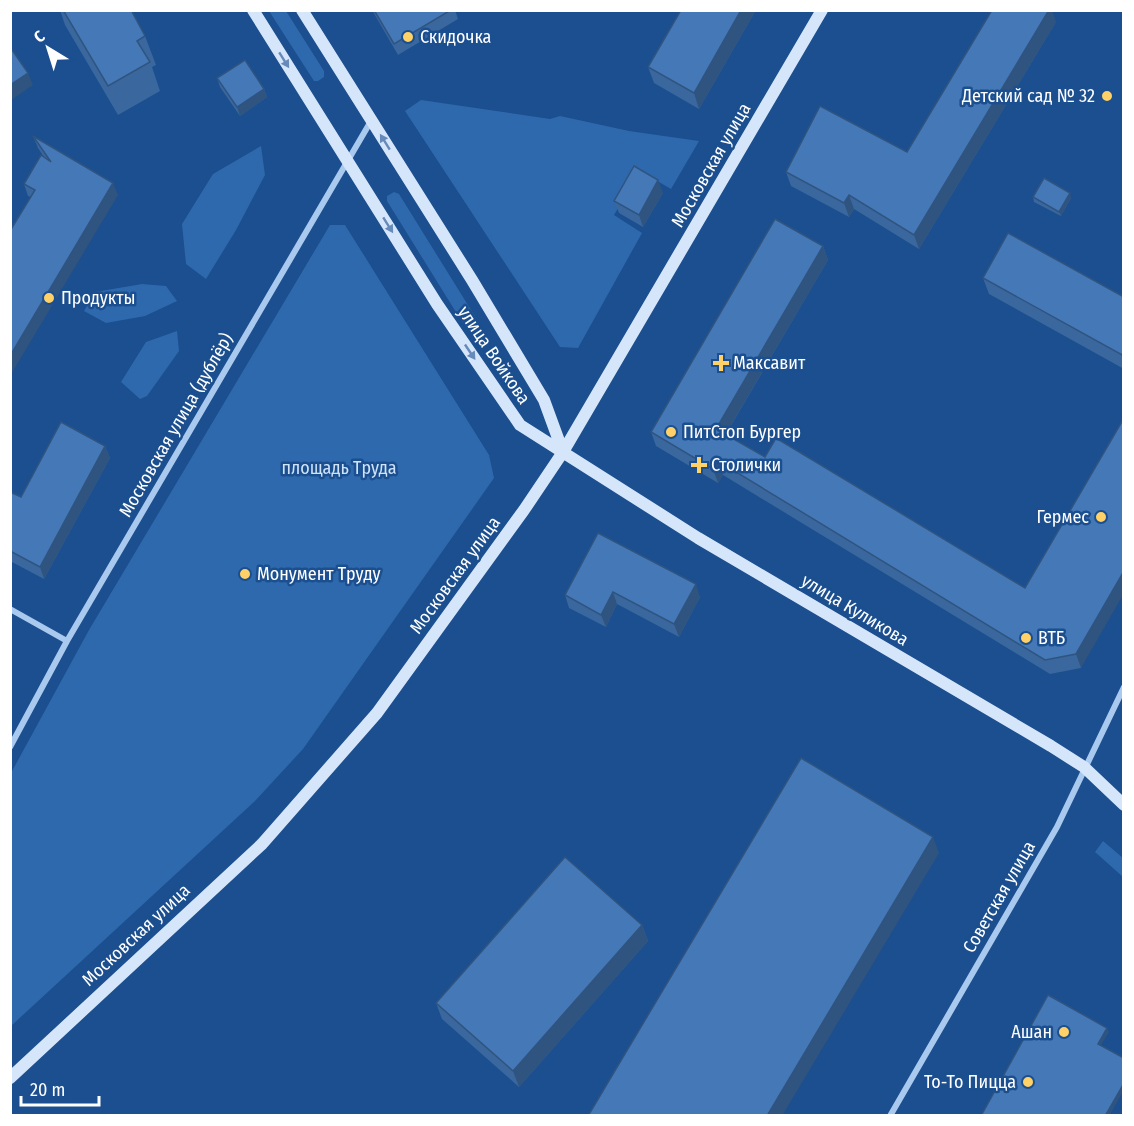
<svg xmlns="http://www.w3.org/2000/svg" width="1134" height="1126" font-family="'Fira Sans Condensed',sans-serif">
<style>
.green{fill:#2e69ad}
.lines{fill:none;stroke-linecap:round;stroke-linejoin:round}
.street{stroke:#a9c9ee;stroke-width:6}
.secondary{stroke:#d6e6fa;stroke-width:12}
.wall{fill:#3a679d}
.shaded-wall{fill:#305480}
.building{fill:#4478b7;stroke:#305480;stroke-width:1.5}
.oneway{fill:#668bba}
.poi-dot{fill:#ffd166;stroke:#1b4f8f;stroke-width:2}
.labels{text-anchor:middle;stroke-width:5;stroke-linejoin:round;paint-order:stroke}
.poi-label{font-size:18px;fill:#fff;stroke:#1b4f8f;text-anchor:start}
.street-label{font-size:18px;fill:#fff;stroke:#1b4f8f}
.park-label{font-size:18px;fill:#cfe3fa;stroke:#1b4f8f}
</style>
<rect width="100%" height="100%" fill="#1b4f8f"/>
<path class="green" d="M 269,11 L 286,11 L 324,71 L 324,77 L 318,81 L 314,81 Z
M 421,100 L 550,119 L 560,116 L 629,131 L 699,141 L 671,189 L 640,171 L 614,215 L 642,233 L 578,348 L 560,347 L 405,111 Z
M 261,146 L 265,175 L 236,230 L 206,279 L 186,264 L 182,224 L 213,174 Z
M 394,192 L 399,194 L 476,318 L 476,324 L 470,328 L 464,325 L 387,201 L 387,196 Z
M 330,225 L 345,225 L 489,455 L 494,478 L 303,749 L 255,801 L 11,1026 L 11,773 L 89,630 Z
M 142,284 L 166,286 L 177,301 L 145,316 L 106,323 L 84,311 L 95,292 Z
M 177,331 L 179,351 L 147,396 L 140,399 L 121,382 L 146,342 Z
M 1103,841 L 1123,858 L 1123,877 L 1095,852 Z"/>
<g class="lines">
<path class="street" d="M 10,609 L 67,641
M 10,747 L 67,641 L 371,121
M 890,1116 L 1057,827 L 1124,687"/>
<path class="secondary" d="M 253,10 L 437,304 L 520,425 L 698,538 L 1051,746 L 1084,767 L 1124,805
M 302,10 L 472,280 L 544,400 L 563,452
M 10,1078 L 262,844 L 377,713 L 524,510 L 563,452 L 822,10"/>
</g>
<path class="wall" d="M 60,10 L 131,10 L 145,36 L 156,65 L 152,67 L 160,91 L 118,115 L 65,25 Z
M 372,10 L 455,10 L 458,19 L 398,55 Z
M 681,10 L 756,10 L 699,109 L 654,83 L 648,67 Z
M 1056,22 L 919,249 L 854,209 L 849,217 L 791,186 L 786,172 L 907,152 Z
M 217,78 L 264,89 L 267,97 L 240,116 L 220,87 Z
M 33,136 L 118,195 L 31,197 L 28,196 L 24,184 L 44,157 L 38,148 Z
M 663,193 L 643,227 L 619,213 L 614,201 Z
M 1033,197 L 1071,198 L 1061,216 L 1034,202 Z
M 823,246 L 828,260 L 726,434 L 765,457 L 1025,588 L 1124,418 L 1081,668 L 1050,674 L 723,475 L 718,483 L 656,446 L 651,432 Z
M 983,278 L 1124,297 L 1124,369 L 989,294 Z
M 105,446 L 110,458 L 44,579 L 10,561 L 10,492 L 21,497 Z
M 598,533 L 700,597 L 679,637 L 617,604 L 606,627 L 569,608 L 565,595 Z
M 642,925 L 648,941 L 519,1087 L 442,1019 L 436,1003 Z"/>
<path class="shaded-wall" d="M 741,10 L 756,10 L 699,109 L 694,93 Z
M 1049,10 L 1052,10 L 1056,22 L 919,249 L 914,235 Z
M 28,73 L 33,85 L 10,101 L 10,85 Z
M 264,89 L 267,97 L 240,116 L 237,107 Z
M 658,180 L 663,193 L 643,227 L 639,215 Z
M 113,183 L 118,195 L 10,376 L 10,356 Z
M 1070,193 L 1071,198 L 1061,216 L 1059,212 Z
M 849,195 L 854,209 L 849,217 L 844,203 Z
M 823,246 L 828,260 L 721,442 L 716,429 Z
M 105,446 L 110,458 L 44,579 L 40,567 Z
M 718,461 L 723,475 L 718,483 L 713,469 Z
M 1124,571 L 1124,593 L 1081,668 L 1076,654 Z
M 696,584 L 700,597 L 679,637 L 674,624 Z
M 613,592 L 617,604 L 606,627 L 601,615 Z
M 933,837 L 939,853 L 782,1116 L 767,1116 Z
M 642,925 L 648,941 L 519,1087 L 513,1071 Z
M 1107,1028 L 1109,1032 L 1099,1048 L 1098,1044 Z
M 1124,1083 L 1124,1090 L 1109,1116 L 1105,1116 Z"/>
<path class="building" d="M 63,10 L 131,10 L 145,36 L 137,41 L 150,62 L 108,86 Z
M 374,10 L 451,10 L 394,44 Z
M 681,10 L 741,10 L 694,93 L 648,67 Z
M 992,10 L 1049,10 L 914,235 L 849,195 L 844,203 L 786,172 L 820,106 L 907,152 Z
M 10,47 L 28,73 L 10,85 Z
M 245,60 L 264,89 L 237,107 L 217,78 Z
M 33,136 L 113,183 L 10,356 L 10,231 L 35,190 L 24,184 L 41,155 L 51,162 Z
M 634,166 L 658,180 L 639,215 L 614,201 Z
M 1044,178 L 1070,193 L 1059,212 L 1033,197 Z
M 775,219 L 823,246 L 716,429 L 765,457 L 776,438 L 1025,588 L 1124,418 L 1124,571 L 1076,654 L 1045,660 L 718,461 L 713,469 L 651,432 Z
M 1008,233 L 1124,297 L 1124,356 L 983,278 Z
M 61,422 L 105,446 L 40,567 L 10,551 L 10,492 L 21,497 Z
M 598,533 L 696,584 L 674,624 L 613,592 L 601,615 L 565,595 Z
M 801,758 L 933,837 L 767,1116 L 588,1116 Z
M 565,857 L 642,925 L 513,1071 L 436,1003 Z
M 1048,995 L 1107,1028 L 1098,1044 L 1124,1058 L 1124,1083 L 1105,1116 L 981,1116 Z"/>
<defs><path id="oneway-solid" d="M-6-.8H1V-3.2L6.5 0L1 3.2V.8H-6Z" transform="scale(1.5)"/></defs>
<g class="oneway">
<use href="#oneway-solid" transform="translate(284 60) rotate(58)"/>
<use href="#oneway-solid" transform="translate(385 142) rotate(-122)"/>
<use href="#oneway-solid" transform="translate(388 225) rotate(58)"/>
<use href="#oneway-solid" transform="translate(470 352) rotate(56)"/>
</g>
<g class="poi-dot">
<circle cx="408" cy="37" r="6"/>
<circle cx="1107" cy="96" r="6"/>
<circle cx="49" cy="298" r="6"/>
<path d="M718 354h6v6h6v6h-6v6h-6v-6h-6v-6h6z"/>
<circle cx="671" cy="432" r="6"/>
<path d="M696 456h6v6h6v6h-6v6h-6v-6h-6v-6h6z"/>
<circle cx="1101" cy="517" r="6"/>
<circle cx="245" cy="574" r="6"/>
<circle cx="1026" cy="638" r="6"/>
<circle cx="1064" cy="1032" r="6"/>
<circle cx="1028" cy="1082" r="6"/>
</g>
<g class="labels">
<g class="poi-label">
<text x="420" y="43">Скидочка</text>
<text x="1095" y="102" text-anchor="end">Детский сад № 32</text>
<text x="61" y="304">Продукты</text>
<text x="733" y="369">Максавит</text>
<text x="683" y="438">ПитСтоп Бургер</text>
<text x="711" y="471">Столички</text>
<text x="1089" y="523" text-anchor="end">Гермес</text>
<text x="257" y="580">Монумент Труду</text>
<text x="1038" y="644">ВТБ</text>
<text x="1052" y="1038" text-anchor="end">Ашан</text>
<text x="1016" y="1088" text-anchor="end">То-То Пицца</text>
</g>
<g class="street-label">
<text transform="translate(711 165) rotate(-60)" y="6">Московская улица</text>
<text transform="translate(494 355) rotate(56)" y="6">улица Войкова</text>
<text transform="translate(176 425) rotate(-60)" y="6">Московская улица (дублёр)</text>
<text transform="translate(455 575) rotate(-54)" y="6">Московская улица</text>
<text transform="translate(855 610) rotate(31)" y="6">улица Куликова</text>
<text transform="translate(999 897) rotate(-60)" y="6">Советская улица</text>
<text transform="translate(136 935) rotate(-43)" y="6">Московская улица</text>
</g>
<g class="park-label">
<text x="339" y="474">площадь Труда</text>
</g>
</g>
<rect width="1134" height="1126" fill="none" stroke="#ffffff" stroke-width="24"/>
<g transform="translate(48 48) rotate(322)" stroke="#1b4f8f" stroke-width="4.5" paint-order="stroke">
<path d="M0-4.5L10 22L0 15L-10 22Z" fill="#ffffff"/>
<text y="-9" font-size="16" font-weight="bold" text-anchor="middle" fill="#ffffff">С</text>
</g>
<path d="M21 1096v9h78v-9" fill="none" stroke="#ffffff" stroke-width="3"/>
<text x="30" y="1096" font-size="18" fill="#ffffff" stroke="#1b4f8f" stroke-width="4.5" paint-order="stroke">20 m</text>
</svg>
